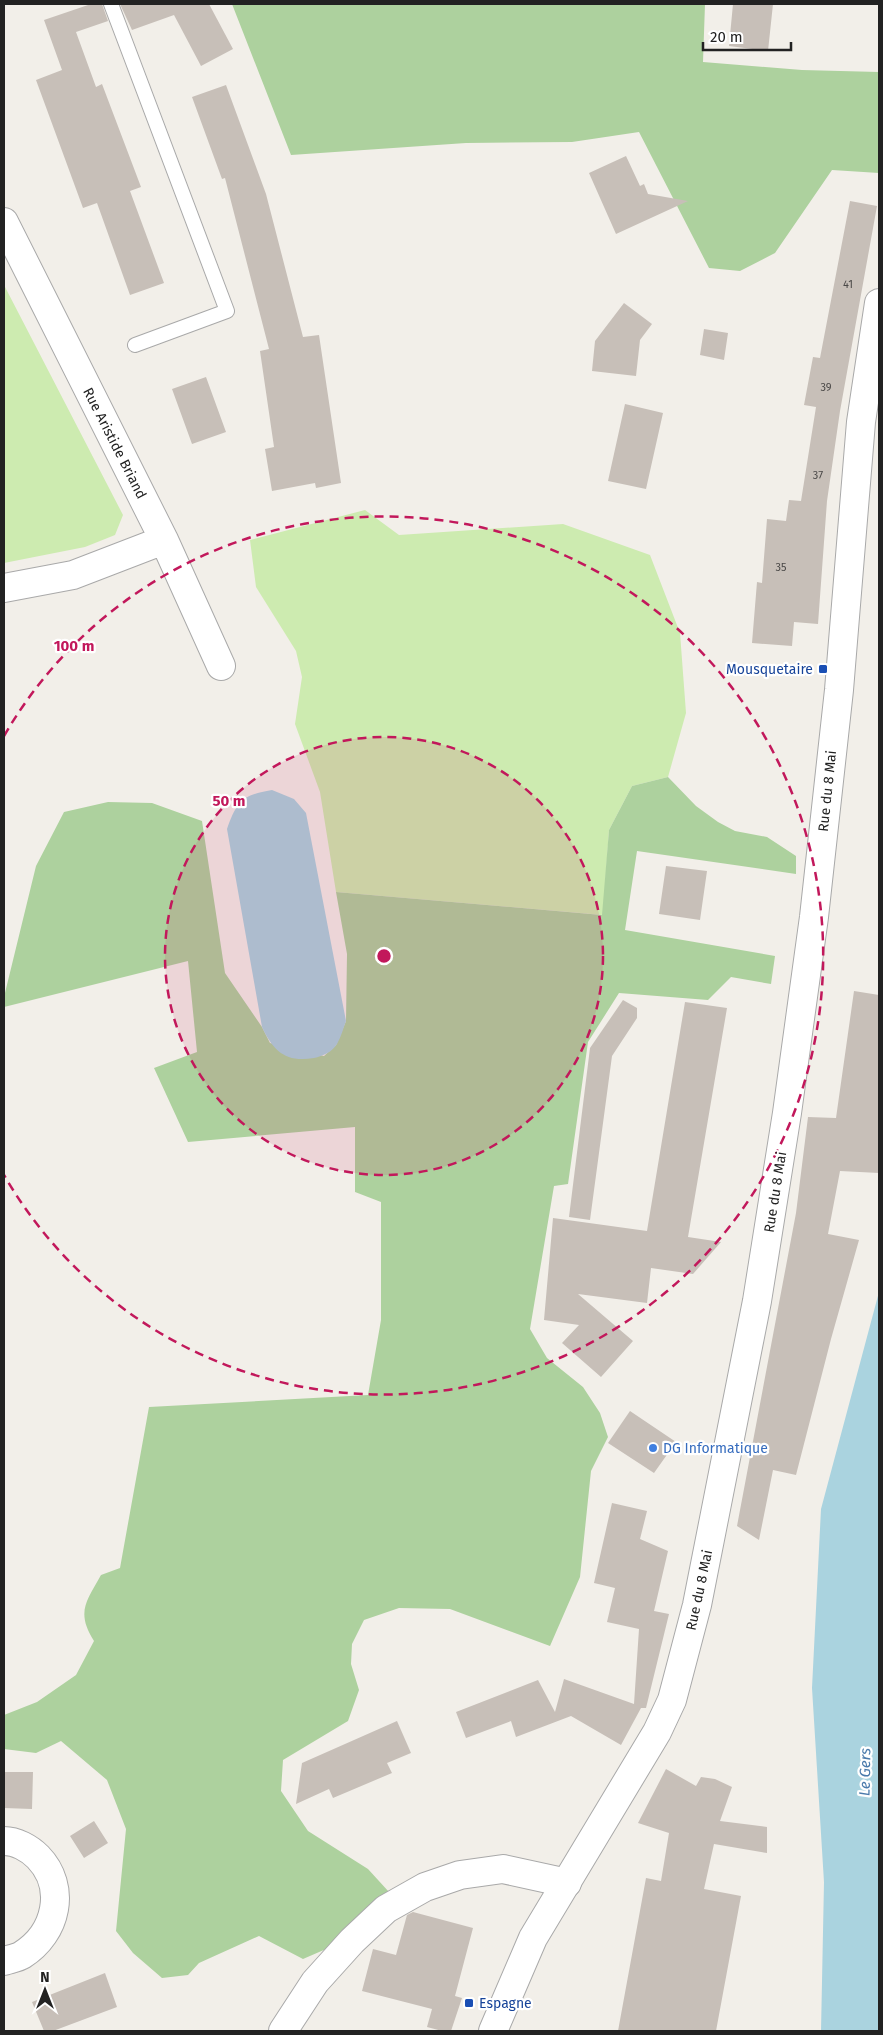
<svg xmlns="http://www.w3.org/2000/svg" width="883" height="2035" font-family="'Fira Sans',sans-serif">
<style>
.grass{fill:#cdebb0}
.forest{fill:#add19e}
.water{fill:#aad3df}
.building{fill:#c7bfb8}
.lines{fill:none;stroke-linecap:round;stroke-linejoin:round}
.service-casing{stroke:#a9a9a9;stroke-width:16}
.minor-casing{stroke:#a9a9a9;stroke-width:30}
.tertiary-casing{stroke:#a9a9a9;stroke-width:30}
.service{stroke:#fff;stroke-width:14}
.minor{stroke:#fff;stroke-width:28}
.tertiary{stroke:#fff;stroke-width:28}
.ring{fill:none;stroke:#c2185b;stroke-width:2.5;stroke-dasharray:9 6}
.transit-dot{fill:#1a4fb4;stroke:#fff;stroke-width:2}
.shop-dot{fill:#3f7fe0;stroke:#fff;stroke-width:2}
.labels{text-anchor:middle;stroke-width:4.5;stroke-linejoin:round;paint-order:stroke}
.number-label{font-size:11px;fill:#4b4948}
.street-label{font-size:14px;fill:#222;stroke:#fff}
.transit-label{font-size:14px;fill:#164399;stroke:#fff;text-anchor:end}
.shop-label{font-size:14px;fill:#366cbe;stroke:#fff;text-anchor:start}
.water-label{font-size:15px;font-style:italic;fill:#4a7aab;stroke:#fff}
.centre{fill:#c2185b;stroke:#fff;stroke-width:2.5}
.ring-label{font-size:15px;text-anchor:middle;font-weight:bold;fill:#c2185b;stroke:#fff;stroke-width:4.5;stroke-linejoin:round;paint-order:stroke}
</style>
<rect width="100%" height="100%" fill="#f2efe9"/>
<path class="grass" d="M 4,285 L 123,515 L 115,535 L 85,547 L 4,563 Z
M 365,510 L 399,535 L 563,524 L 650,555 L 680,633 L 686,713 L 668,777 L 632,786 L 609,830 L 603,915 L 336,892 L 320,792 L 295,724 L 302,677 L 296,651 L 256,587 L 250,540 Z"/>
<path class="forest" d="M 232,4 L 705,4 L 703,62 L 802,70 L 879,72 L 879,173 L 832,170 L 775,253 L 740,271 L 709,268 L 639,132 L 572,142 L 466,143 L 291,155 Z
M 668,777 L 696,806 L 718,822 L 735,831 L 767,837 L 796,856 L 796,874 L 637,851 L 625,930 L 775,956 L 771,984 L 731,977 L 708,1000 L 619,993 L 588,1042 L 568,1184 L 554,1186 L 530,1329 L 547,1358 L 583,1387 L 600,1413 L 608,1437 L 591,1471 L 580,1577 L 550,1646 L 450,1609 L 399,1608 L 364,1620 L 352,1644 L 351,1664 L 359,1690 L 348,1721 L 283,1760 L 281,1791 L 308,1831 L 368,1869 L 389,1892 L 333,1946 L 303,1959 L 259,1936 L 199,1963 L 188,1975 L 162,1978 L 133,1953 L 116,1931 L 126,1829 L 107,1780 L 61,1741 L 36,1753 L 4,1749 L 4,1715 L 37,1702 L 76,1675 L 94,1641 C 76,1612 86,1602 101,1575 L 120,1568 L 149,1407 L 368,1395 L 381,1320 L 381,1202 L 355,1192 L 355,1127 L 188,1142 L 154,1068 L 197,1052 L 188,961 L 4,1007 L 4,997 L 36,866 L 64,812 L 108,802 L 152,803 L 202,821 L 225,973 L 262,1027 L 270,1043 L 324,1056 L 336,1045 L 346,1021 L 347,954 L 336,892 L 602,915 L 609,830 L 632,786 Z"/>
<path class="water" d="M 272,790 L 294,799 L 306,813 L 346,1021 C 343,1029 341,1037 337,1044 C 332,1052 323,1056 314,1058 C 286,1063 273,1051 262,1027 L 227,829 C 237,801 242,795 272,790 Z
M 879,1292 L 879,2031 L 821,2031 L 824,1882 L 812,1688 L 821,1509 Z"/>
<path class="building" d="M 91,4 L 102,4 L 108,21 L 76,32 L 96,87 L 102,84 L 141,187 L 130,191 L 164,283 L 130,295 L 97,203 L 83,208 L 36,80 L 62,70 L 44,20 Z
M 120,4 L 209,4 L 233,49 L 201,66 L 174,15 L 132,30 Z
M 733,4 L 773,4 L 768,51 L 729,46 Z
M 226,85 L 266,194 L 303,337 L 319,335 L 341,483 L 316,488 L 315,483 L 272,491 L 265,449 L 274,447 L 260,351 L 269,349 L 225,178 L 222,179 L 192,97 Z
M 626,156 L 640,186 L 644,184 L 648,194 L 688,201 L 616,234 L 589,173 Z
M 850,201 L 877,206 L 840,411 L 827,501 L 818,624 L 794,622 L 792,646 L 752,643 L 757,582 L 762,583 L 767,519 L 786,521 L 789,500 L 801,501 L 816,407 L 804,405 L 813,357 L 820,358 Z
M 624,303 L 652,324 L 640,340 L 636,376 L 592,371 L 595,341 Z
M 704,329 L 728,333 L 724,360 L 700,355 Z
M 206,377 L 226,432 L 192,444 L 172,389 Z
M 625,404 L 663,413 L 646,489 L 608,481 Z
M 666,866 L 707,871 L 700,920 L 659,914 Z
M 854,991 L 879,995 L 879,1173 L 840,1171 L 828,1234 L 859,1240 L 831,1339 L 796,1475 L 773,1470 L 759,1540 L 737,1526 L 796,1213 L 808,1117 L 836,1118 Z
M 623,1000 L 637,1008 L 637,1018 L 612,1056 L 590,1220 L 569,1217 L 590,1048 Z
M 685,1002 L 727,1008 L 688,1237 L 721,1242 L 693,1274 L 651,1268 L 647,1303 L 578,1294 L 633,1341 L 601,1377 L 562,1343 L 579,1325 L 544,1320 L 553,1218 L 647,1231 Z
M 630,1411 L 676,1442 L 654,1473 L 608,1443 Z
M 612,1503 L 647,1511 L 640,1539 L 668,1551 L 654,1611 L 669,1614 L 646,1708 L 641,1708 L 621,1745 L 571,1716 L 516,1737 L 511,1721 L 466,1738 L 456,1712 L 538,1680 L 555,1712 L 564,1679 L 634,1704 L 639,1629 L 607,1622 L 615,1588 L 594,1583 Z
M 397,1721 L 411,1753 L 387,1763 L 392,1773 L 333,1798 L 329,1789 L 296,1804 L 302,1763 Z
M 666,1769 L 696,1786 L 701,1777 L 715,1779 L 732,1787 L 720,1821 L 767,1827 L 767,1853 L 714,1844 L 704,1889 L 741,1896 L 716,2031 L 618,2031 L 646,1878 L 661,1881 L 669,1833 L 638,1823 Z
M 4,1772 L 33,1772 L 32,1809 L 4,1808 Z
M 94,1821 L 108,1843 L 84,1858 L 70,1836 Z
M 413,1912 L 473,1928 L 455,1996 L 462,1998 L 451,2031 L 442,2031 L 427,2027 L 432,2009 L 362,1991 L 373,1949 L 396,1955 L 407,1915 Z
M 105,1973 L 117,2007 L 53,2031 L 44,2031 L 32,2002 Z"/>
<g class="lines">
<defs>
<path id="service" d="M 111,4 L 227,311 L 135,345"/>
<path id="minor" d="M 4,222 L 164,540 L 221,666
M 4,588 L 73,575 L 164,540
M 4,1841 C 16,1841 29,1848 38,1857 C 67,1887 57,1933 22,1955 C 17,1958 10,1959 4,1961
M 283,2031 L 315,1982 L 352,1941 L 386,1909 L 425,1887 L 460,1875 L 503,1869 L 567,1883"/>
<path id="tertiary" d="M 493,2031 L 533,1938 L 657,1732 L 672,1700 L 697,1605 L 757,1301 L 787,1113 L 814,917 L 839,690 L 861,422 L 879,303"/>
</defs>
<use href="#service" class="service-casing"/>
<use href="#minor" class="minor-casing"/>
<use href="#tertiary" class="tertiary-casing"/>
<use href="#service" class="service"/>
<use href="#minor" class="minor"/>
<use href="#tertiary" class="tertiary"/>
</g>
<circle cx="384" cy="956" r="219" fill="#c2185b" fill-opacity=".12"/>
<g class="ring">
<circle cx="384" cy="956" r="219"/>
<path d="M4 736A439 439 0 1 1 4 1175"/>
</g>
<g class="transit-dot">
<rect x="818" y="664" width="10" height="10" rx="2.5"/>
<rect x="464" y="1998" width="10" height="10" rx="2.5"/>
</g>
<circle class="shop-dot" cx="653" cy="1448" r="5"/>
<g class="labels">
<g class="number-label">
<text x="848" y="288">41</text>
<text x="826" y="391">39</text>
<text x="818" y="479">37</text>
<text x="781" y="571">35</text>
</g>
<g class="street-label">
<text transform="translate(115 443) rotate(63)" y="5">Rue Aristide Briand</text>
<text transform="translate(827 791) rotate(-84)" y="5">Rue du 8 Mai</text>
<text transform="translate(775 1192) rotate(-81)" y="5">Rue du 8 Mai</text>
<text transform="translate(699 1590) rotate(-78)" y="5">Rue du 8 Mai</text>
</g>
<g class="transit-label">
<text x="813" y="674">Mousquetaire</text>
<text x="479" y="2008" text-anchor="start">Espagne</text>
</g>
<g class="shop-label">
<text x="663" y="1453">DG Informatique</text>
</g>
<g class="water-label">
<text transform="translate(865 1772) rotate(-89)" y="5">Le Gers</text>
</g>
</g>
<circle cx="384" cy="956" r="8" class="centre"/>
<g class="ring-label">
<text x="74" y="651">100 m</text>
<text x="229" y="806">50 m</text>
</g>
<rect width="883" height="2035" fill="none" stroke="#222222" stroke-width="10"/>
<g transform="translate(45 1990)" stroke="#ffffff" stroke-width="4" paint-order="stroke">
<path d="M0-4L9 19L0 12L-9 19Z" fill="#222222"/>
<text y="-8" font-size="14" font-weight="bold" text-anchor="middle" fill="#222222">N</text>
</g>
<path d="M703 42v8h88v-8" fill="none" stroke="#222222" stroke-width="2.5"/>
<text x="710" y="42" font-size="15" fill="#222222" stroke="#ffffff" stroke-width="4" paint-order="stroke">20 m</text>
</svg>
